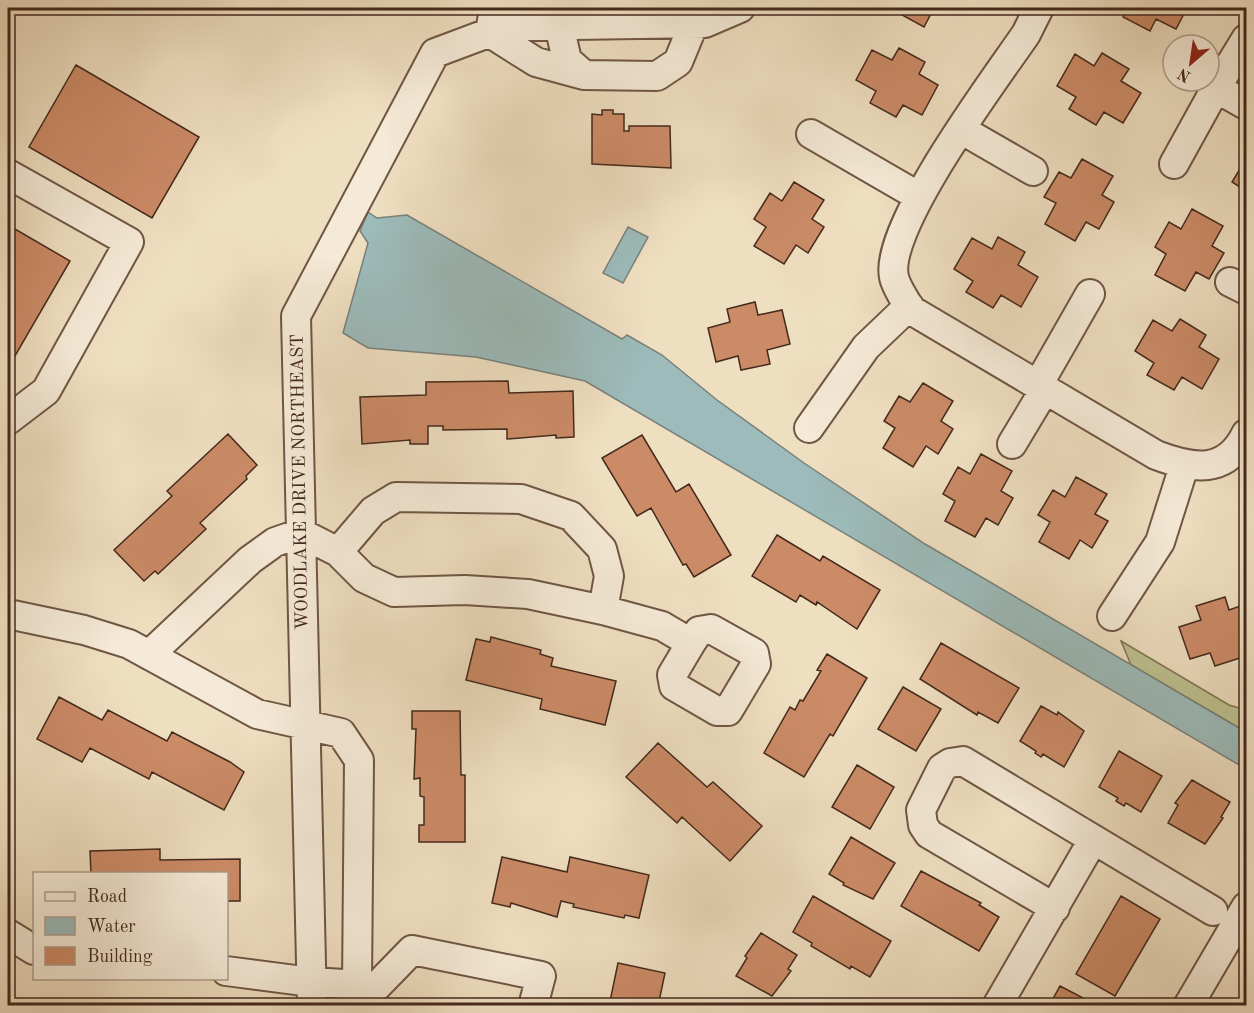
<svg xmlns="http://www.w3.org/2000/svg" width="1254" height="1013" font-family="'Old Standard TT',serif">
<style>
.green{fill:#bec190;stroke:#817556;stroke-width:1.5}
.water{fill:#9cbbba;stroke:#79817b;stroke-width:1.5}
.building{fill:#cb8b67;stroke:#44291c;stroke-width:1.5}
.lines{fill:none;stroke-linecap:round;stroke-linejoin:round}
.minor-casing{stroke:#6f5645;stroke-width:32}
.minor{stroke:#f5ead7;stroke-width:28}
.labels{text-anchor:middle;stroke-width:4.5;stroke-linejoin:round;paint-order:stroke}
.street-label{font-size:18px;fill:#44291c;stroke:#f5ead7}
</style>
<rect width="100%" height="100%" fill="#efdfc1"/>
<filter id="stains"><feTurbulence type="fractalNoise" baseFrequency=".00333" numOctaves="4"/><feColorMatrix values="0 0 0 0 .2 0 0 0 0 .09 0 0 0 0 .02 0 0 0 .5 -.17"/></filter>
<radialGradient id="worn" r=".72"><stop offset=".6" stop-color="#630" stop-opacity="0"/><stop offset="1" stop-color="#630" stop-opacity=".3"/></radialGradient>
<path class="green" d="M 1121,641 L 1229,705 L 1246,710 L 1246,732 L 1131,665 Z"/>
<path class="water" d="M 368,212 L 377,218 L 407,215 L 622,339 L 627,335 L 662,355 L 717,400 L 804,463 L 925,544 L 1246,732 L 1246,769 L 585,381 L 476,357 L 368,348 L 343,333 L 368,243 L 360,231 Z
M 628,227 L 648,237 L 623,283 L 603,273 Z"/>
<path class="building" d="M 894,8 L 934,8 L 924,27 L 893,10 Z
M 1127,8 L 1187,8 L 1176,29 L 1156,19 L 1150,31 L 1123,17 Z
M 899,48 L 925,62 L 919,74 L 938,85 L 922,115 L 903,105 L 896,117 L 870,103 L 876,91 L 856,80 L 872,50 L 892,60 Z
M 1102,53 L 1129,69 L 1121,81 L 1141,93 L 1123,123 L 1104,112 L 1096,125 L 1069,109 L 1076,97 L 1057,86 L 1075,54 L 1094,66 Z
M 76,65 L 199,137 L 152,218 L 29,147 Z
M 602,110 L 613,110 L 613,114 L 624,114 L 624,131 L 629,131 L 629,126 L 670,126 L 671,168 L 592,164 L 592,114 L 602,115 Z
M 1082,159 L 1113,176 L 1102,195 L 1114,202 L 1099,229 L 1086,222 L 1075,241 L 1045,224 L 1056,203 L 1044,197 L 1059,172 L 1071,178 Z
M 1246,159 L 1246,191 L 1232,182 Z
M 794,182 L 824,200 L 812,219 L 824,227 L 808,253 L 796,245 L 784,264 L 754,246 L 766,227 L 754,219 L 770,193 L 782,201 Z
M 1192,209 L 1223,226 L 1212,246 L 1224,253 L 1209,279 L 1196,272 L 1185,291 L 1155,275 L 1166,254 L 1155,247 L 1169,222 L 1181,229 Z
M 8,225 L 70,261 L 8,368 Z
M 998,237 L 1025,252 L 1018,265 L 1038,277 L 1021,307 L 1001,295 L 993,308 L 966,292 L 973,281 L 954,269 L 972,238 L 992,249 Z
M 755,302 L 758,315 L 782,310 L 790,344 L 767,350 L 770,364 L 741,370 L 738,356 L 716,362 L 708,328 L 730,322 L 727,309 Z
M 1180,319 L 1206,335 L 1199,347 L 1219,359 L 1202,389 L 1182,377 L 1174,390 L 1147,375 L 1154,363 L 1135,351 L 1153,320 L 1172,331 Z
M 508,381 L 509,393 L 573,391 L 574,437 L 556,438 L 556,435 L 507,439 L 507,429 L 443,430 L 443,426 L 428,426 L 428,444 L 410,444 L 410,440 L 362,444 L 360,397 L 426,395 L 426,382 Z
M 923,383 L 953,401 L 941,421 L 953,429 L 938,454 L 926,446 L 913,467 L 883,448 L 895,428 L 884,421 L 899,396 L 910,402 Z
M 228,434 L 257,465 L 246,476 L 247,479 L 200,523 L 206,529 L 158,574 L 155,571 L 144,581 L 114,550 L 172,496 L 167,491 Z
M 642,435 L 676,492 L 689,484 L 731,555 L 694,577 L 686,564 L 683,565 L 651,508 L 637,516 L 602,458 Z
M 981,454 L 1012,471 L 1001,491 L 1013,498 L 998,525 L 986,518 L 975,537 L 945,521 L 955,501 L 943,494 L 958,467 L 970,474 Z
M 1076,477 L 1107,494 L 1095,514 L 1108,521 L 1092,548 L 1080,540 L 1069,559 L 1039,542 L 1050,522 L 1038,515 L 1053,490 L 1065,497 Z
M 777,535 L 820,561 L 823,556 L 880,590 L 857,629 L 817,602 L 816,605 L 800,595 L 796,602 L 752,576 Z
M 1225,597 L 1229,610 L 1246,604 L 1246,642 L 1240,645 L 1243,657 L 1215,666 L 1210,653 L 1190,659 L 1179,627 L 1201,620 L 1196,606 Z
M 491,637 L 541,650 L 540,654 L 553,658 L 551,666 L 616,681 L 605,725 L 540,709 L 542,699 L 466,680 L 476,639 L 490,642 Z
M 941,643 L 1019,688 L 998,723 L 978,712 L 977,715 L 920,679 Z
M 827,654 L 867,678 L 833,736 L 830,734 L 804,777 L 764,753 L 790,707 L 795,710 L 800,700 L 803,701 L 821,671 L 817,670 Z
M 903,687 L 941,709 L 916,751 L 878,729 Z
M 59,697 L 102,720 L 108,710 L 167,741 L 172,732 L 230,762 L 244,772 L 224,810 L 152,772 L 149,779 L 90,748 L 82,762 L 37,739 Z
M 1041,706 L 1057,715 L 1058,712 L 1084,731 L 1064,767 L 1043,754 L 1041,757 L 1035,753 L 1036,751 L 1020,741 Z
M 412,711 L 460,711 L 461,775 L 465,775 L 465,842 L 419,842 L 419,825 L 424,825 L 424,797 L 420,796 L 420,778 L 414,779 L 416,729 L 412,729 Z
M 658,743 L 707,787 L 713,782 L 762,826 L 730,861 L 682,817 L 677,823 L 626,777 Z
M 1119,751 L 1162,776 L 1141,812 L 1126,803 L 1124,806 L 1116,801 L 1118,798 L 1099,787 Z
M 857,765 L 894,787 L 870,829 L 832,807 Z
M 1192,780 L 1230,802 L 1221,817 L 1223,818 L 1205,844 L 1168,823 L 1178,805 L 1175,803 Z
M 851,837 L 895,863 L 873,899 L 843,885 L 844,883 L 829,874 Z
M 160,849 L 160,860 L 240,859 L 240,901 L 226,901 L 226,874 L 91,874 L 90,851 Z
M 502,857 L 567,872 L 570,857 L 649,875 L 639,918 L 625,915 L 624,918 L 573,907 L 574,904 L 561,901 L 557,917 L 511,903 L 510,907 L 492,903 Z
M 921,871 L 981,903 L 979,905 L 999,917 L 979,951 L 901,906 Z
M 813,896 L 891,941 L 870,977 L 851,966 L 850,969 L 811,946 L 812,943 L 793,932 Z
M 1121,896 L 1160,919 L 1115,996 L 1076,974 Z
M 761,933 L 797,955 L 788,969 L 791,971 L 772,996 L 736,976 L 747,958 L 745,956 Z
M 618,963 L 665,973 L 658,1006 L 609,1006 Z
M 1060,986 L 1089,1001 L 1093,1006 L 1049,1006 Z"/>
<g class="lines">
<defs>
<path id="minor" d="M 494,8 L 490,33 L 536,62 L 584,75
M 1039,8 L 1026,34 C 996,78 883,228 894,277 C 896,287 905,300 911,310 L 1156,455 C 1193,469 1226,475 1246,434
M 559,25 L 567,60 L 584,75 L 657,76 L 678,62 L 694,23
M 1216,88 L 1246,39
M 962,130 L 1033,171
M 811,134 L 918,196
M 1174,164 L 1216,88 L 1246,105
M 8,174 L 129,242 L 46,391 L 8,420
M 1230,282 L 1246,290
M 1038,385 L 1090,294
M 809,428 L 866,347 L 909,306
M 1012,444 L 1045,389
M 603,610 L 662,626 L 691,643 L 672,675 L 674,686 L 717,711 L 728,711 L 756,664 L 754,653 L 711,629 L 699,631 L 691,643
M 8,614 L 84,630 L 129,644 L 257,714 L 341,733 L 359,760 L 357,985
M 1112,616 L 1160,542 L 1184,466
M 149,655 L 250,560 L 275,542 L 301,533 L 338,552 L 364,578 L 394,592 L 465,590 L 528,594 L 603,610 L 609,576 L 602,549 L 571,516 L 521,499 L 396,497 L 373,511 L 338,552
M 1055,908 L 929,834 L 923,825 L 921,810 L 942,768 L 950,763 L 963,761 L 1213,911
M 8,934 L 34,950
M 226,971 L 311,982 L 377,986 L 412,950 L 541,976 L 533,1006
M 312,1006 L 296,316 L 435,53 L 507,26 L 705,23 L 740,8
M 997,1006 L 1093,840
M 1188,1006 L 1246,907"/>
</defs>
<use href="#minor" class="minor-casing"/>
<use href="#minor" class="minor"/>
</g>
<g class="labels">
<g class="street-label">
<text transform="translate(299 482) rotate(-91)" y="6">WOODLAKE DRIVE NORTHEAST</text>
</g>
</g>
<rect width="1254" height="1013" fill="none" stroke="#efdfc1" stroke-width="30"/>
<rect x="9" y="9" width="1236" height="995" fill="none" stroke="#44291c" stroke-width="3"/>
<rect x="15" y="15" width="1224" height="983" fill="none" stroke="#44291c" stroke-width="1.5"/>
<rect x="33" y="872" width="195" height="108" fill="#f5ead7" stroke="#ae9d8c" stroke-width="1.5"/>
<rect x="45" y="892" width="30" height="9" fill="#f5ead7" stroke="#ae9d8c" stroke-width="1.5"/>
<text x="87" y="902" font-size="18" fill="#44291c">Road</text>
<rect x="45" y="917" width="30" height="18" fill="#9cbbba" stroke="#ae9d8c" stroke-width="1.5"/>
<text x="87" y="932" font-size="18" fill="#44291c">Water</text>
<rect x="45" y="947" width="30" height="18" fill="#cb8b67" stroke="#ae9d8c" stroke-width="1.5"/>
<text x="87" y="962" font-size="18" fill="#44291c">Building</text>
<g transform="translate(1191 63) rotate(209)"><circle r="28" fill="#f5ead7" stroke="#ae9d8c" stroke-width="1.5"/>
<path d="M0-4.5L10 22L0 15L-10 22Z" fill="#8f2418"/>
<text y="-9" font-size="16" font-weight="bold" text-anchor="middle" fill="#44291c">N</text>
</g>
<rect width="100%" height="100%" filter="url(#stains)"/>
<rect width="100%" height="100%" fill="url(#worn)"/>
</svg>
